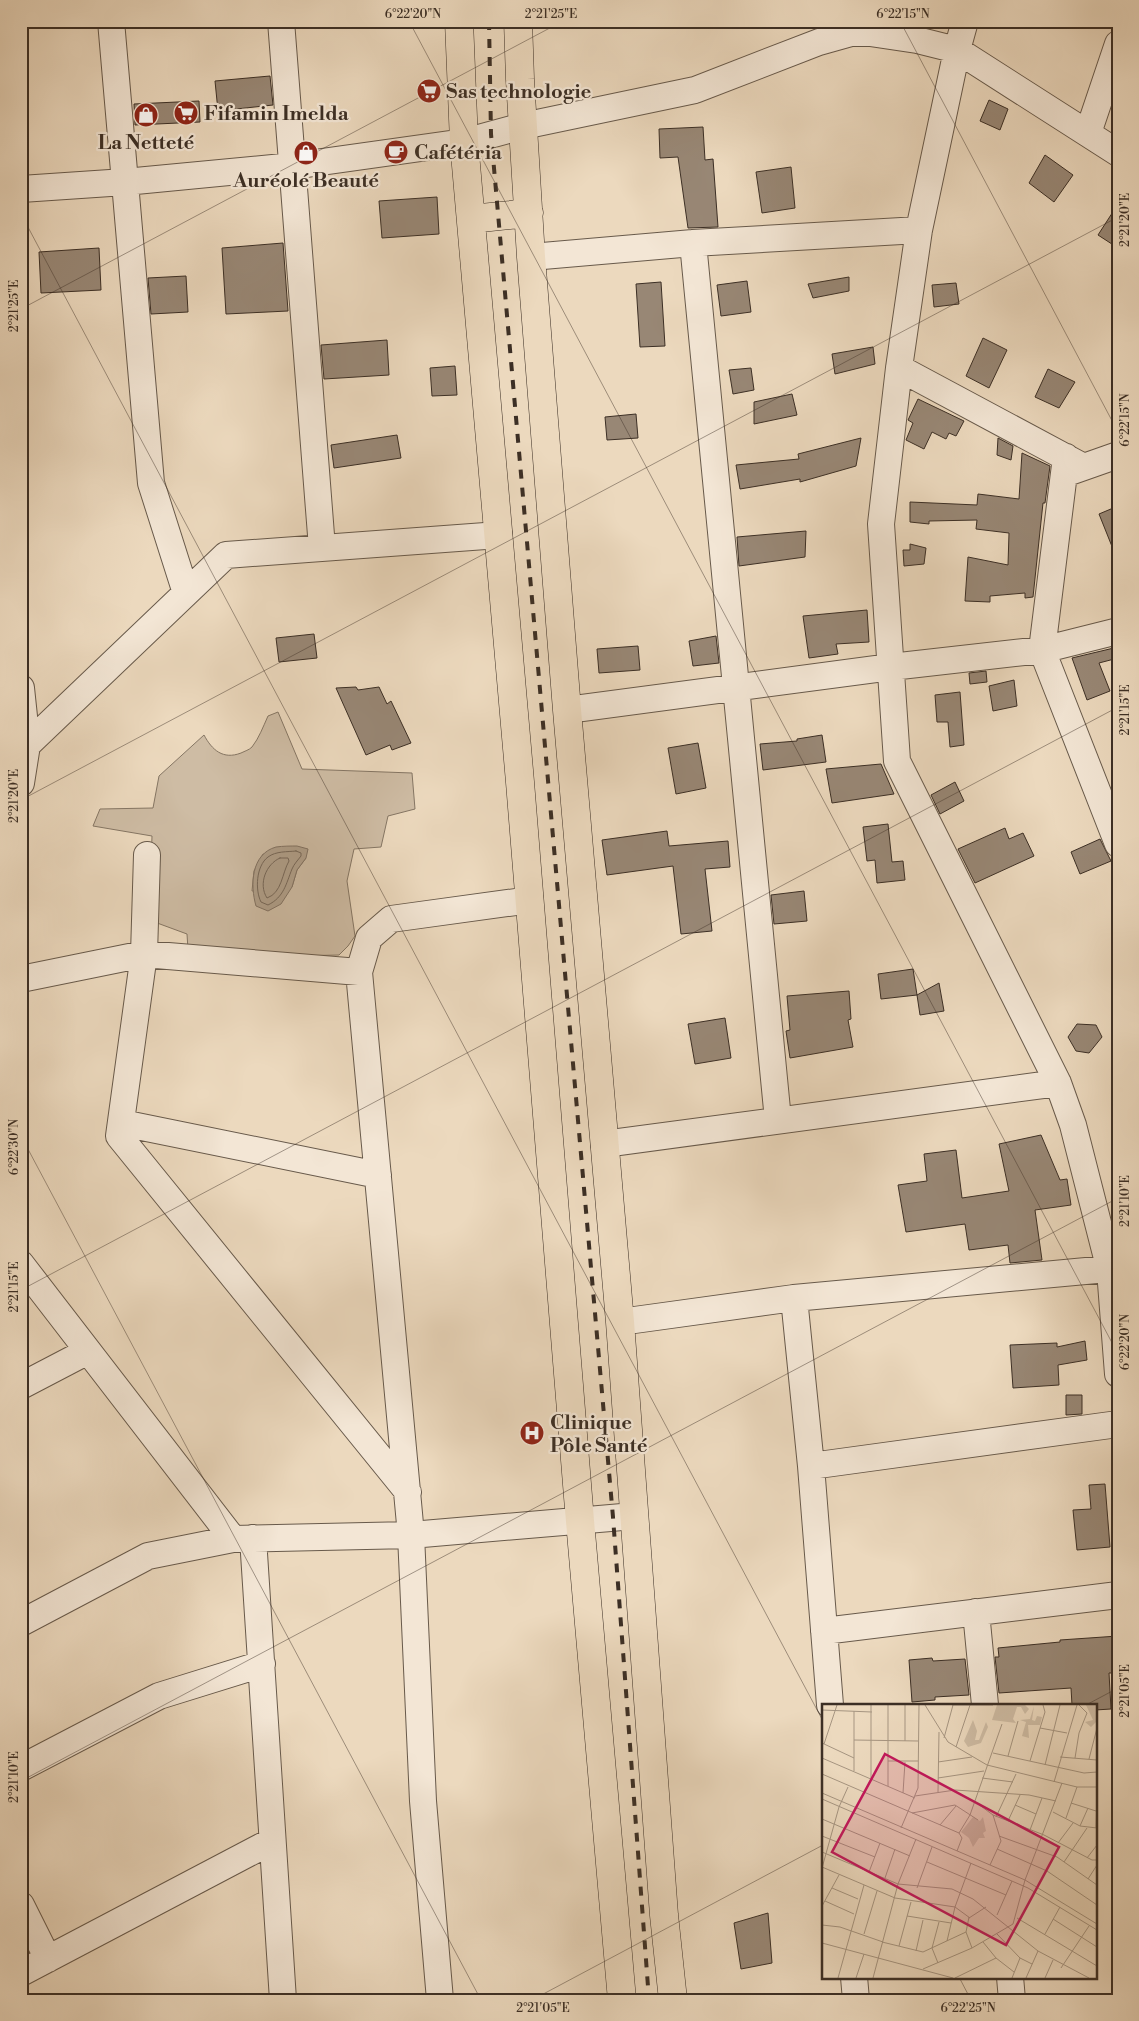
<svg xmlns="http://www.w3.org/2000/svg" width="1139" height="2021" font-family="'Libre Bodoni',serif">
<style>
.green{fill:#cebca4;stroke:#857664;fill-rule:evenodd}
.water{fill:#b09f8a;stroke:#827262}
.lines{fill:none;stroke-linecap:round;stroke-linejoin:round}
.shore{stroke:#766758;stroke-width:1}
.building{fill:#988775;stroke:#3c2f25}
.minor-casing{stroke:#685a4b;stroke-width:28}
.major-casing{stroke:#3c2f25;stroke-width:29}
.minor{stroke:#f3e6d5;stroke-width:26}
.major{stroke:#ecd9be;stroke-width:28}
.rail{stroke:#3c2f25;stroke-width:4;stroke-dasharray:9 9;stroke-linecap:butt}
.ticks{fill:none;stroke:#3c2f25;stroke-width:1;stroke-opacity:0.45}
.labels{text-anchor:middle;stroke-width:4.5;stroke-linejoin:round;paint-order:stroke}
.poi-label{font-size:20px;font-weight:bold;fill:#3c2f25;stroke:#f3e6d5;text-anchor:start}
.inset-road{fill:none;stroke:#a69581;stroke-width:1}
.view{fill:#c2185b;fill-opacity:0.15;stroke:#c2185b;stroke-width:2.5}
.inset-edge{fill:none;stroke:#3c2f25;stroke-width:2.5}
.neatline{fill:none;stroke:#3c2f25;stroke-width:2}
.ticks-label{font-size:12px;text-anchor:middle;fill:#3c2f25}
</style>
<rect width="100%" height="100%" fill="#ecd9be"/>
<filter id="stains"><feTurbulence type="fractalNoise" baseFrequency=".004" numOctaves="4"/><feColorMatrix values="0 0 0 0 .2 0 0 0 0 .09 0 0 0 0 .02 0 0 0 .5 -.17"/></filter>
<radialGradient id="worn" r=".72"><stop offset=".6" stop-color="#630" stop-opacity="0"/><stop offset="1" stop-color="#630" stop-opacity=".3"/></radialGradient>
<path class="green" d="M 278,712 L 302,769 L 412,773 L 415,809 L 388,816 L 381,847 L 354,849 L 347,881 L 355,936 L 348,946 L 339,955 L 248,957 L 188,950 L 187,934 L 149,920 L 152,836 L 93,826 L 100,809 L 153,808 L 159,776 L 204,735 C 212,750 223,760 241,753 C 245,751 249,750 252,747 C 259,738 263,727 268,716 ZM 263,854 L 306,858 L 297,870 L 292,887 L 252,891 L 254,871 Z"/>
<path class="water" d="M 297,846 L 308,849 L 306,858 L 297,870 L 292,887 L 281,904 L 268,911 L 256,906 C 250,885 251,854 276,847 C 283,846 291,846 297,846 Z"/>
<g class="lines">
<path class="shore" d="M 296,851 L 301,853 L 301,856 C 298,860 294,864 292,869 C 286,884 284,897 268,905 L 261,902 C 255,890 256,866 268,857 C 276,851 287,852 296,851 Z
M 280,858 L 288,858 L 289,861 C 282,873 282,893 267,898 C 258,884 266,864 280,858 Z"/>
</g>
<path class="building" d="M 270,76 L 273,105 L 218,111 L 215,81 Z
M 989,100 L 1008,109 L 1000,130 L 980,121 Z
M 199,101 L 200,122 L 135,125 L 134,104 Z
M 703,127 L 705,160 L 713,159 L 718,227 L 688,228 L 678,157 L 660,158 L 659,129 Z
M 1045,155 L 1073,175 L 1054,202 L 1029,183 Z
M 791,167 L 795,208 L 762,213 L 756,172 Z
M 437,197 L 439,234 L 382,238 L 379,201 Z
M 1118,204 L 1118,248 L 1098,235 Z
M 283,243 L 288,311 L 226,314 L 222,248 Z
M 99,248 L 101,290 L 41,293 L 39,252 Z
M 186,276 L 188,312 L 151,314 L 148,278 Z
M 849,277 L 849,291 L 813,298 L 808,284 Z
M 747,281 L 751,312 L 721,316 L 717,285 Z
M 661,282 L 665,346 L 640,347 L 636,284 Z
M 956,283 L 959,304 L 934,307 L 932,285 Z
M 983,338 L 1007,350 L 989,388 L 966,376 Z
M 387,340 L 389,375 L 324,379 L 321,345 Z
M 873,347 L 875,364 L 835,374 L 832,354 Z
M 455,366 L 457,395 L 432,396 L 430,368 Z
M 751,368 L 754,390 L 733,394 L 729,370 Z
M 1048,369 L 1075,382 L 1059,408 L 1035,397 Z
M 792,394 L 797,415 L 754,424 L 754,402 Z
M 918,399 L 964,421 L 956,436 L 949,433 L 946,439 L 932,432 L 924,449 L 906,440 L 913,423 L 908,420 Z
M 636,414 L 638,438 L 607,440 L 605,417 Z
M 397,435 L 401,458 L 334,468 L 331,445 Z
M 861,438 L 856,466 L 800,482 L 800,479 L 740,489 L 736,465 L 799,459 L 798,454 Z
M 998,438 L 1013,446 L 1011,460 L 997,455 Z
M 1022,453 L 1050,466 L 1045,503 L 1043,503 L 1033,597 L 1025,598 L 1025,593 L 990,596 L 990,602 L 965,601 L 968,557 L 1008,565 L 1009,533 L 976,529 L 977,520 L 929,521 L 929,524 L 910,522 L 910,502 L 977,505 L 978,494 L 1019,499 Z
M 1118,506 L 1118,559 L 1117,559 L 1099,514 Z
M 806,531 L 805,557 L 739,566 L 737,537 Z
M 910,544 L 926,548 L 924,564 L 904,566 L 903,550 L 910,550 Z
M 867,610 L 869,642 L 836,644 L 838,654 L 809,658 L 803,616 Z
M 314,634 L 317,658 L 279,662 L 276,638 Z
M 716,636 L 719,663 L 693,666 L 689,641 Z
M 638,646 L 640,670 L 599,673 L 597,649 Z
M 1118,647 L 1118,658 L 1099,663 L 1110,691 L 1087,700 L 1072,658 Z
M 986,671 L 987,682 L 970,684 L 969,673 Z
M 1014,680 L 1017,706 L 993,711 L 989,686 Z
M 356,687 L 358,690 L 379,687 L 387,704 L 391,701 L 411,743 L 392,750 L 390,745 L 366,755 L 336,688 Z
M 960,692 L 964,745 L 950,747 L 948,722 L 937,722 L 935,695 Z
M 822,735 L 826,762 L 763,770 L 760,744 L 797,741 L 797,739 Z
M 698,743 L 706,788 L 676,794 L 668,748 Z
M 881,764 L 894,794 L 832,803 L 826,769 Z
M 955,782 L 964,801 L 940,814 L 931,795 Z
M 888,824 L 892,862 L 903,861 L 905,880 L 877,883 L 875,860 L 867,861 L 863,827 Z
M 1005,828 L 1009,839 L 1023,833 L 1034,856 L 975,883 L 958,849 Z
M 667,831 L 669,846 L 728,841 L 730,867 L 705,869 L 712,931 L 681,934 L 673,866 L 607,875 L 602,840 Z
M 1100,839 L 1111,861 L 1080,874 L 1071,852 Z
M 804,891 L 807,921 L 774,924 L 771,895 Z
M 913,969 L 917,995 L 881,999 L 878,974 Z
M 939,983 L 944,1011 L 920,1015 L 917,995 Z
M 849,991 L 851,1019 L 848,1020 L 853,1047 L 790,1058 L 786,1031 L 790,1030 L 787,996 Z
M 725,1018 L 731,1058 L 695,1064 L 688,1024 Z
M 1077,1024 L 1096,1025 L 1102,1037 L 1089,1053 L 1076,1051 L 1068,1037 Z
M 1041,1135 L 1060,1180 L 1067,1179 L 1071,1205 L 1035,1210 L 1042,1260 L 1010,1263 L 1008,1245 L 969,1250 L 965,1224 L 906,1232 L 898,1185 L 927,1181 L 924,1154 L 956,1150 L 962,1198 L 1009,1191 L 999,1144 Z
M 1085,1341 L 1087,1360 L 1058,1365 L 1059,1385 L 1013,1388 L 1010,1345 L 1057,1343 L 1057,1347 Z
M 1066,1395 L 1082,1395 L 1082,1414 L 1066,1415 Z
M 1105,1484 L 1110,1547 L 1077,1550 L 1073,1510 L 1091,1509 L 1089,1485 Z
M 1118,1636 L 1118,1673 L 1109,1673 L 1111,1709 L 1095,1710 L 1095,1705 L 1072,1705 L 1071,1688 L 999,1693 L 995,1657 L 999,1657 L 998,1648 L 1060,1642 L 1060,1640 Z
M 932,1658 L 933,1661 L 965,1659 L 969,1695 L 935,1697 L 935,1700 L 912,1702 L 909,1660 Z
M 768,1913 L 772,1963 L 741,1969 L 734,1923 Z"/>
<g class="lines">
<defs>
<path id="minor" d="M 111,21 L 151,483 L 186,593
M 281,21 L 322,548
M 965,21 L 957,50 L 919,230 L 899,368 L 881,524 L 897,761 L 1058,1083 L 1073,1125 L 1110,1270 L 1118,1374
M 1088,133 L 1118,44
M 21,189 L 125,182 L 293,166 L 464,142 L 523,126 L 695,90 L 819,42 L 851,33 L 870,33 L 917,40 L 957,50 L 1118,153
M 693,243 L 778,1120
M 531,257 L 693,243 L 919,230
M 899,368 L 1080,465
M 1066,457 L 1042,650 L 1118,844
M 1064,474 L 1118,455
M 21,688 L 27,745 L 21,783
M 567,710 L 891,667 L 1042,650 L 1118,631
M 27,745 L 226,555 L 499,535
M 147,855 L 144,954 L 119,1136 L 408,1492
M 21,979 L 144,954 L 359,972
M 122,1123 L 378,1175
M 604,1144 L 1058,1083
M 21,1264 L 233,1539
M 794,1298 L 811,1466 L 830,1705
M 620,1322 L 794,1298 L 1118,1268
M 21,1386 L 88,1351
M 811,1466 L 1118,1424
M 253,1538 L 283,2000
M 976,1612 L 985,1705
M 21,1623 L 148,1556 L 233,1539 L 411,1535 L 634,1516
M 824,1631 L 1118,1595
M 21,1768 L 159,1696 L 262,1664
M 21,1905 L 48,1959
M 21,1973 L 272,1841
M 854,1977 L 856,2000
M 1010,1977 L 1012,2000
M 440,2000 L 423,1801 L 411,1535 L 359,972 L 369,938 L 391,919 L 530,900"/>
<path id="major" d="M 459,21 L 464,142 L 520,782 L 580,1521 L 622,2000
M 518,21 L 520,79 L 531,257 L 567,710 L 620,1322 L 664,1915 L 673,2000
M 471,219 L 529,213"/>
</defs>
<use href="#minor" class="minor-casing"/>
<use href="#major" class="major-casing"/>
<use href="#minor" class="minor"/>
<use href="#major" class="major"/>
<path class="rail" d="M 489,21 L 491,134 L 613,1517 L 649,2000"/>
</g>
<path class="ticks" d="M 409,21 L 1118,1354M 900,21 L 1118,432M 21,214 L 823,1721M 21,309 L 563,21M 21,800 L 1118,217M 21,1136 L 481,2000M 21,1290 L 1118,707M 1086,1705 L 1118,1688M 21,1781 L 1118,1198M 959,1977 L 971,2000M 532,2000 L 823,1845"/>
<defs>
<symbol id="supermarket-disc" viewBox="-11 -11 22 22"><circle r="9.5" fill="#8f2418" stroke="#f3e6d5"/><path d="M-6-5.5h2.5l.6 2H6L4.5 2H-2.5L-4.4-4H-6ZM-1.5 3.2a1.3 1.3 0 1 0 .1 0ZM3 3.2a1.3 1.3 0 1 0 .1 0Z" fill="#fff"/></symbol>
<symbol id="shop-disc" viewBox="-11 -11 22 22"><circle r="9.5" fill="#8f2418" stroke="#f3e6d5"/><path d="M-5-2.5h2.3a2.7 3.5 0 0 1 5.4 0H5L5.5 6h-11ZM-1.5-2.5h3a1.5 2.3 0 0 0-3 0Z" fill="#fff"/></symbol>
<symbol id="cafe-disc" viewBox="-11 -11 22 22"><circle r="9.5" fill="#8f2418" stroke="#f3e6d5"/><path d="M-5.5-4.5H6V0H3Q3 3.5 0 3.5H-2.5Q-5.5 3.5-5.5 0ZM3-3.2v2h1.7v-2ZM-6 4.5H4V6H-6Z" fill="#fff"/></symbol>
<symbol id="hospital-disc" viewBox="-11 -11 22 22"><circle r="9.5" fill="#8f2418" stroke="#f3e6d5"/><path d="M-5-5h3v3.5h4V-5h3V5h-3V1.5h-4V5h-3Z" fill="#fff"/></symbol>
</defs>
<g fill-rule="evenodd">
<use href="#supermarket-disc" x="415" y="77" width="28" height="28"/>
<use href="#supermarket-disc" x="172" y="99" width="28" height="28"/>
<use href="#shop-disc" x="132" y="101" width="28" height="28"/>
<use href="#cafe-disc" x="382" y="138" width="28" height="28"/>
<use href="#shop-disc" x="292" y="139" width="28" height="28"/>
<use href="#hospital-disc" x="518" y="1419" width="28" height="28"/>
</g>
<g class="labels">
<g class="poi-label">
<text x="446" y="98">Sas technologie</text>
<text x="204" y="120">Fifamin Imelda</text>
<text x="146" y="149" text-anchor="middle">La Netteté</text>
<text x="414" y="159">Cafétéria</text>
<text x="306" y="187" text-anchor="middle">Auréolé Beauté</text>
<text x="550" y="1429">Clinique<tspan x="550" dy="23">Pôle Santé</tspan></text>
</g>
</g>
<g transform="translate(822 1704)">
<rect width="275" height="275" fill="#ecd9be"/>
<path d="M 175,1 L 203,1 L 207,5 L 203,10 L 199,3 L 195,3 L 191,15 L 194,19 L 170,16 ZM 264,1 L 275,1 L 275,17 L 269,23 L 263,18 L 271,16 ZM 212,2 L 210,16 L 213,17 L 215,12 L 220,13 L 218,21 L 206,21 L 207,34 L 200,32 L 204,18 L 198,16 L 208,15 ZM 151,16 L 155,27 L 153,36 L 157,36 L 164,18 L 166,23 L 159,39 L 146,43 L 142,37 ZM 151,113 L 158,117 L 161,113 L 164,127 L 161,129 L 163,134 L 157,134 L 151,143 L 147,134 L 139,128 Z" fill="#cebca4"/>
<path class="inset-road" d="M 103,1 L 126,38 L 165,61 L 255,83 L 275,83M 130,1 L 171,1M 0,6 L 50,8M 32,7 L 32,67M 218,24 L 245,29M 122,34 L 131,1M 32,36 L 96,37M 83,37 L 83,1M 0,39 L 32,54M 2,40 L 15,1M 134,43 L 148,1M 171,49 L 262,69 L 275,68M 186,52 L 196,17M 238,53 L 275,56M 0,54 L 93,94M 253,54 L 257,29 L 265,9 L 257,1M 267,55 L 275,24M 66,57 L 96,57M 208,57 L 223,8 L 221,1M 116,58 L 150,53M 223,61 L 238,1M 0,70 L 137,129 L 140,134 L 135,147M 49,74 L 49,1M 116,74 L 162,67M 160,74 L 191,78M 232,78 L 255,1M 66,82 L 66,1M 116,88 L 117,28M 0,89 L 203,176 L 275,220M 81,89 L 83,58M 93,92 L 133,86 L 207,91 L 234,97M 0,95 L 206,184 L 275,226M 152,97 L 171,111 L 222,131 L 270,156 L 275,156M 249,99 L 274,107M 193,101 L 214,110M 231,108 L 258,122 L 275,124M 90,109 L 133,101 L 156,116M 174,113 L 194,70M 244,114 L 255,83M 0,115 L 88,152M 186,117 L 198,91M 118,121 L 134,102M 258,122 L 266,104M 79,124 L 96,84 L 97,1M 274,124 L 275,88M 208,126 L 220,94M 137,129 L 148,111 L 180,20M 0,132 L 53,153M 177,132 L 235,153 L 275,181M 236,139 L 251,119M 175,145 L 225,167 L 275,201M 0,148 L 76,180 L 130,185 L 151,195 L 216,247 L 267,274M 265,154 L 275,141M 105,158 L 184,191M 242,158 L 265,124M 168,161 L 179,137 L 171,111M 0,163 L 73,194 L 133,203 L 148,214M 0,164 L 17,103 L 26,83M 47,168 L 58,139M 63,174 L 73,145M 266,175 L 275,161M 10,184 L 36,195M 95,184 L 110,143M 3,197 L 32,210M 0,202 L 17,171M 175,211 L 190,177M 85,212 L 129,219M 147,214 L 164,203M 195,214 L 275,262M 231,215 L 275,243M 0,221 L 18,223 L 61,238M 144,228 L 150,244M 42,230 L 55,187M 175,230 L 198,254 L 210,260M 223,230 L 238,203M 125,237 L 133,203 L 149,159M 60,238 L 101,248 L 144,228 L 147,213M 161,238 L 174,254 L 192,268M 0,239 L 131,274M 77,242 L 89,198M 94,247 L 101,216M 116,259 L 110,244 L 117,218M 239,264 L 267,222M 101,265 L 150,244 L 191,220 L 203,176 L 240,79M 16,274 L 42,181M 34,274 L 42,250M 51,274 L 76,180 L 94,135M 133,274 L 174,254M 190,274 L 198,254M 204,274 L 216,247M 223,274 L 231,256"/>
<path class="view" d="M 63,50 L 237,143 L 184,241 L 10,148 Z"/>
<rect width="275" height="275" class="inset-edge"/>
</g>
<rect width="1139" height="2021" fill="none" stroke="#ecd9be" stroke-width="55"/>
<rect x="28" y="28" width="1084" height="1966" class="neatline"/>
<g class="ticks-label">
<text x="413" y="18">6°22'20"N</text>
<text x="551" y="18">2°21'25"E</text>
<text x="903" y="18">6°22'15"N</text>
<text transform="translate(1125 220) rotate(-90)" y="4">2°21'20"E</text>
<text transform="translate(14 306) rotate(-90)" y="4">2°21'25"E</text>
<text transform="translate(1125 420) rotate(-90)" y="4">6°22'15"N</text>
<text transform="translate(1125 710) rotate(-90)" y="4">2°21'15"E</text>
<text transform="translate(14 796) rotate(-90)" y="4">2°21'20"E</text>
<text transform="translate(14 1147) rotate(-90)" y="4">6°22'30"N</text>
<text transform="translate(1125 1201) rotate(-90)" y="4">2°21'10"E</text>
<text transform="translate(14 1287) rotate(-90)" y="4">2°21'15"E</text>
<text transform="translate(1125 1342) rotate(-90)" y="4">6°22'20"N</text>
<text transform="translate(1125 1691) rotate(-90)" y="4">2°21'05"E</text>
<text transform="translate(14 1777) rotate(-90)" y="4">2°21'10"E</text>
<text x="543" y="2012">2°21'05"E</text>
<text x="968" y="2012">6°22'25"N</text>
</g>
<rect width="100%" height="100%" filter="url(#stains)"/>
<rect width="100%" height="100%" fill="url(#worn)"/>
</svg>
